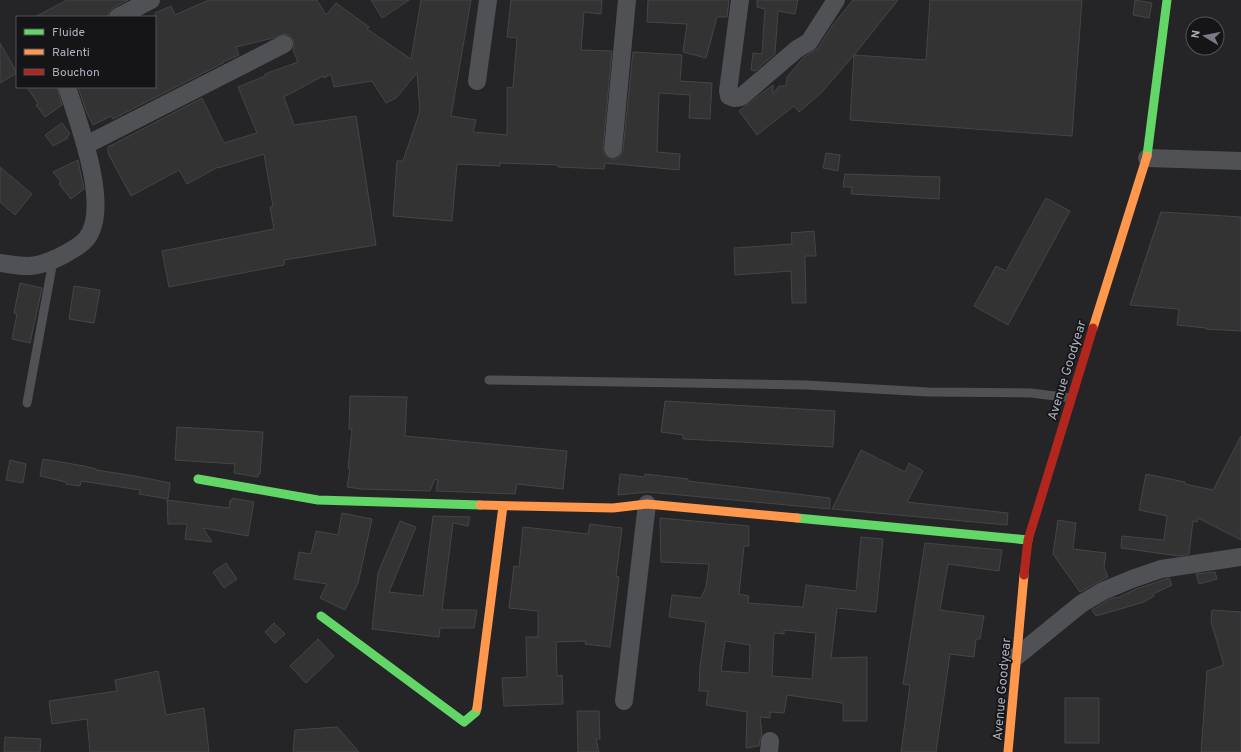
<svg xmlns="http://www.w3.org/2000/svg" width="1241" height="752" font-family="Overpass,sans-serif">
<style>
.built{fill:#252528;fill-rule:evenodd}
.building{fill:#333334;stroke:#444548;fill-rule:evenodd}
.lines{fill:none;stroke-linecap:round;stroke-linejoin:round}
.lane{stroke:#4f5155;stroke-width:9}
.street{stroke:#4f5155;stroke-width:18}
.fast{stroke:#63d668;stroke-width:9}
.slow{stroke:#ff974d;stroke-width:9}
.jam{stroke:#b3261e;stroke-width:9}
.labels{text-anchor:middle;stroke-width:3.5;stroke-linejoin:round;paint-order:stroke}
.street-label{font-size:13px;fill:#acb1bd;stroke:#151518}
</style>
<rect width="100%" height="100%" fill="#1b1b1c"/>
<path class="built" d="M 0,0 L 1241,0 L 1241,752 L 0,752 ZM 17,17 L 155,17 L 155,87 L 17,87 ZM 1193,24 L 1217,24 L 1217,48 L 1193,48 Z"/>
<path class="building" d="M 67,0 L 128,0 L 113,8 L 109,12 L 108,17 L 35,17 Z
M 209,0 L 317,0 L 326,15 L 336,3 L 369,27 L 367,29 L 411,59 L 421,0 L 471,0 L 451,116 L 476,120 L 473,132 L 507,135 L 507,87 L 513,88 L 517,38 L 507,37 L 511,0 L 602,0 L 601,14 L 584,12 L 581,50 L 612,51 L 603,148 L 603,153 L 607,157 L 612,159 L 617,159 L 621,155 L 623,150 L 633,52 L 682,55 L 680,81 L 712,83 L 710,119 L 689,118 L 690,95 L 659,93 L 657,152 L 680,154 L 679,170 L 605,163 L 604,169 L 558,167 L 558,165 L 500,163 L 500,166 L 457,164 L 452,221 L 393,216 L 397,161 L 403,161 L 420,111 L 417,73 L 396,98 L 386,103 L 372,81 L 334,87 L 331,74 L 324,78 L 323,76 L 284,97 L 294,125 L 356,116 L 376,245 L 284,260 L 284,265 L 169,287 L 162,251 L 274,229 L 270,207 L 273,206 L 264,154 L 218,168 L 218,167 L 187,184 L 179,170 L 131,196 L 108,153 L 108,147 L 202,98 L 224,143 L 257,133 L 238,87 L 265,76 L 265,74 L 298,62 L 293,50 L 294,45 L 293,40 L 289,35 L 284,34 L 273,38 L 236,47 L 239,55 L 223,62 L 223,63 L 113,119 L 111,116 L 93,125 L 86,111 L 78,87 L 155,87 L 155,13 L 171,6 L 175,15 Z
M 371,0 L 409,0 L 382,18 Z
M 648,0 L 729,0 L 727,17 L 717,17 L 706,58 L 683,52 L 687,24 L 647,22 Z
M 757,0 L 798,0 L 795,14 L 778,11 L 775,54 L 755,71 L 751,70 L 753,53 L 762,54 L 765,9 L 757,7 Z
M 853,0 L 898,0 L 854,55 L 926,60 L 930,0 L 1082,0 L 1072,136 L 850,120 L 854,55 L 821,93 L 799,112 L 794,106 L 757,135 L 739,111 L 773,85 L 773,94 L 779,86 L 786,86 L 787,77 L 804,57 L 818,48 L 832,26 Z
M 1135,0 L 1152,3 L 1149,18 L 1133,15 Z
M 0,43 L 17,73 L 0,83 Z
M 27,87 L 57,87 L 62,105 L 45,117 L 36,105 L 38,104 Z
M 62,123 L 70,134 L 67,137 L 68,138 L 53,146 L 45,135 Z
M 826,153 L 840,155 L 838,171 L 823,168 Z
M 78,160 L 84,189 L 71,199 L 59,184 L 61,182 L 53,172 Z
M 0,167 L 32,194 L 15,215 L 0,202 Z
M 845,174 L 940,177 L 939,199 L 851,194 L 852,187 L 843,187 Z
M 1046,198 L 1070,211 L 1008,325 L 974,306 L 996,266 L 1006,271 Z
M 1161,212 L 1241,217 L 1241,331 L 1206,329 L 1206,328 L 1177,325 L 1179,309 L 1130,305 Z
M 814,231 L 816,256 L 805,256 L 806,303 L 792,303 L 791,271 L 735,275 L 734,248 L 792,244 L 791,233 Z
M 20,283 L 42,288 L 30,343 L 12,339 L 17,314 L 14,313 Z
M 74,286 L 100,290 L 94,323 L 69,319 Z
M 350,396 L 407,397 L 405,436 L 567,451 L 563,489 L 517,484 L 515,494 L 436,491 L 438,480 L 435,479 L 430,491 L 361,489 L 347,487 L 350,469 L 348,469 L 352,429 L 349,429 Z
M 665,401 L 835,411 L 833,447 L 683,439 L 683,435 L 661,432 Z
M 177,427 L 263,432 L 260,474 L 258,474 L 258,477 L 234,473 L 235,464 L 175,460 Z
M 1241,436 L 1241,540 L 1198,518 L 1197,522 L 1193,521 L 1189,554 L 1179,556 L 1121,548 L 1122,536 L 1164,540 L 1167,516 L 1139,510 L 1146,474 L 1185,482 L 1185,484 L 1213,490 Z
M 861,450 L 905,472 L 909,463 L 923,471 L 907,502 L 1008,513 L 1007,525 L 832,509 Z
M 43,459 L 84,466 L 96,469 L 96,470 L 135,476 L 170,483 L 168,499 L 139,494 L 140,490 L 81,481 L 80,486 L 66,484 L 66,482 L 40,476 Z
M 10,460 L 26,464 L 23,483 L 6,480 Z
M 620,474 L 645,477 L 645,474 L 688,479 L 688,481 L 830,498 L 830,509 L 648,492 L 618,495 Z
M 232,498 L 254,502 L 248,536 L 203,528 L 212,542 L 185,539 L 187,524 L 168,524 L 167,500 L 229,508 L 230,500 L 232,501 Z
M 342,513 L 372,519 L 358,583 L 345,610 L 320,598 L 327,584 L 294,579 L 299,552 L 311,554 L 316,531 L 338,535 Z
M 433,516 L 470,517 L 468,526 L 453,523 L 442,610 L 477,610 L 474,628 L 440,628 L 439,637 L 372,629 L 378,573 L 400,521 L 416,527 L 389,592 L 423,596 Z
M 660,518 L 749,526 L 749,546 L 744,546 L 739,594 L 749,596 L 748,603 L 803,607 L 806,585 L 856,591 L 861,537 L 883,539 L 876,612 L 837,608 L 831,658 L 867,657 L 867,721 L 843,721 L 843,703 L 787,695 L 784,713 L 770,712 L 770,718 L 760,717 L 762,734 L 760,740 L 759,746 L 746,748 L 747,712 L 706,705 L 708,691 L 699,691 L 700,667 L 706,622 L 669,617 L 672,595 L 701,598 L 706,587 L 709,564 L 661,562 ZM 784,630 L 816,633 L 812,679 L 772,676 L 774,633 L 784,634 ZM 725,641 L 750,645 L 749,673 L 721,671 Z
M 1058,520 L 1076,523 L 1073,549 L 1106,553 L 1104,567 L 1108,577 L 1080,592 L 1053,554 Z
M 590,524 L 622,528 L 616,576 L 619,577 L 610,647 L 585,644 L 586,641 L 556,642 L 557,676 L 562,675 L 563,704 L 504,706 L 502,678 L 527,677 L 526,637 L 538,637 L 538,611 L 509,608 L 514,566 L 519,567 L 523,527 L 588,534 Z
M 925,543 L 1002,550 L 999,571 L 948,564 L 940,610 L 984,616 L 980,639 L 976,639 L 974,657 L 950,654 L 936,752 L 901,752 L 910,685 L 903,684 Z
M 226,563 L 237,579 L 224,588 L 213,572 Z
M 1215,572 L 1217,579 L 1199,584 L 1196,574 Z
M 1169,578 L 1172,585 L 1153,594 L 1154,596 L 1144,602 L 1096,616 L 1092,610 L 1108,600 L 1116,597 L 1117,598 L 1136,589 Z
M 1212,610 L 1241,612 L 1241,752 L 1201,752 L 1207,671 L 1224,665 L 1211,622 Z
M 274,623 L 285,634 L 275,643 L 265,632 Z
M 318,639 L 334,656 L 306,683 L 290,666 Z
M 158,671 L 166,715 L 204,708 L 209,752 L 90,752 L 87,719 L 52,724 L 49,701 L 117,691 L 115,680 Z
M 1065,698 L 1099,698 L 1099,743 L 1065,743 Z
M 577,711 L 599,711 L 600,739 L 596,739 L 599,752 L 578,752 Z
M 337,727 L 359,752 L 293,752 L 295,730 Z
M 5,737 L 41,739 L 40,752 L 4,752 Z"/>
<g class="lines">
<path class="lane" d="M 489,380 L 806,385 L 928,392 L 1031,393 L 1071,398
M 27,403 L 53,261"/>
<path class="street" d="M 740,0 L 728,91 L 729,96 L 734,98 L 741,97 L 797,49 L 809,42 L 836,0
M 118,17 L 151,0
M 477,81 L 488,0
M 86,145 L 284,44
M 613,149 L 627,0
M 1147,158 L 1241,161
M 0,263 C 9,264 18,266 27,266 C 40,266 54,260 65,254 C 72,250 82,245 87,238 C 111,206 78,122 67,87
M 1017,656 L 1081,604 L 1103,591 L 1132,579 L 1161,569 L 1241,557
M 624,701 L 647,504
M 769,752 L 770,741"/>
<path class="fast" d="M 1147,156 L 1167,0
M 198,479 L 318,500 L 480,505
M 797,518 L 1028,540
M 321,616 L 464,722 L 476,712 L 477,708"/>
<path class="slow" d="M 1093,328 L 1147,156
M 480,505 L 613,508 L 647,504 L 797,518
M 477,708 L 503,506
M 1008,752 L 1024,575"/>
<path class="jam" d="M 1024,575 L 1028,540 L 1093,328"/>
</g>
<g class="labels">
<g class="street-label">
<text transform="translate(1066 370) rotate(-73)" y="5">Avenue Goodyear</text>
<text transform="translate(1001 689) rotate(-85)" y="5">Avenue Goodyear</text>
</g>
</g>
<rect x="16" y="16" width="140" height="72" fill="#151518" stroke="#51535a"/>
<rect x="24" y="29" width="20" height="6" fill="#63d668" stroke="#51535a"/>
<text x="52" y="36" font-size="12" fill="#acb1bd">Fluide</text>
<rect x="24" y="49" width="20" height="6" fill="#ff974d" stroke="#51535a"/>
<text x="52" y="56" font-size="12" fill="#acb1bd">Ralenti</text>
<rect x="24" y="69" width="20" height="6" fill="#b3261e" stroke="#51535a"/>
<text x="52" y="76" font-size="12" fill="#acb1bd">Bouchon</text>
<g transform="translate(1205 36) rotate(280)"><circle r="19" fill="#151518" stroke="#51535a"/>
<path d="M0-3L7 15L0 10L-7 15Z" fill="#797c85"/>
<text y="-6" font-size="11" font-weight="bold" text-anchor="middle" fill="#acb1bd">N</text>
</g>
</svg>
